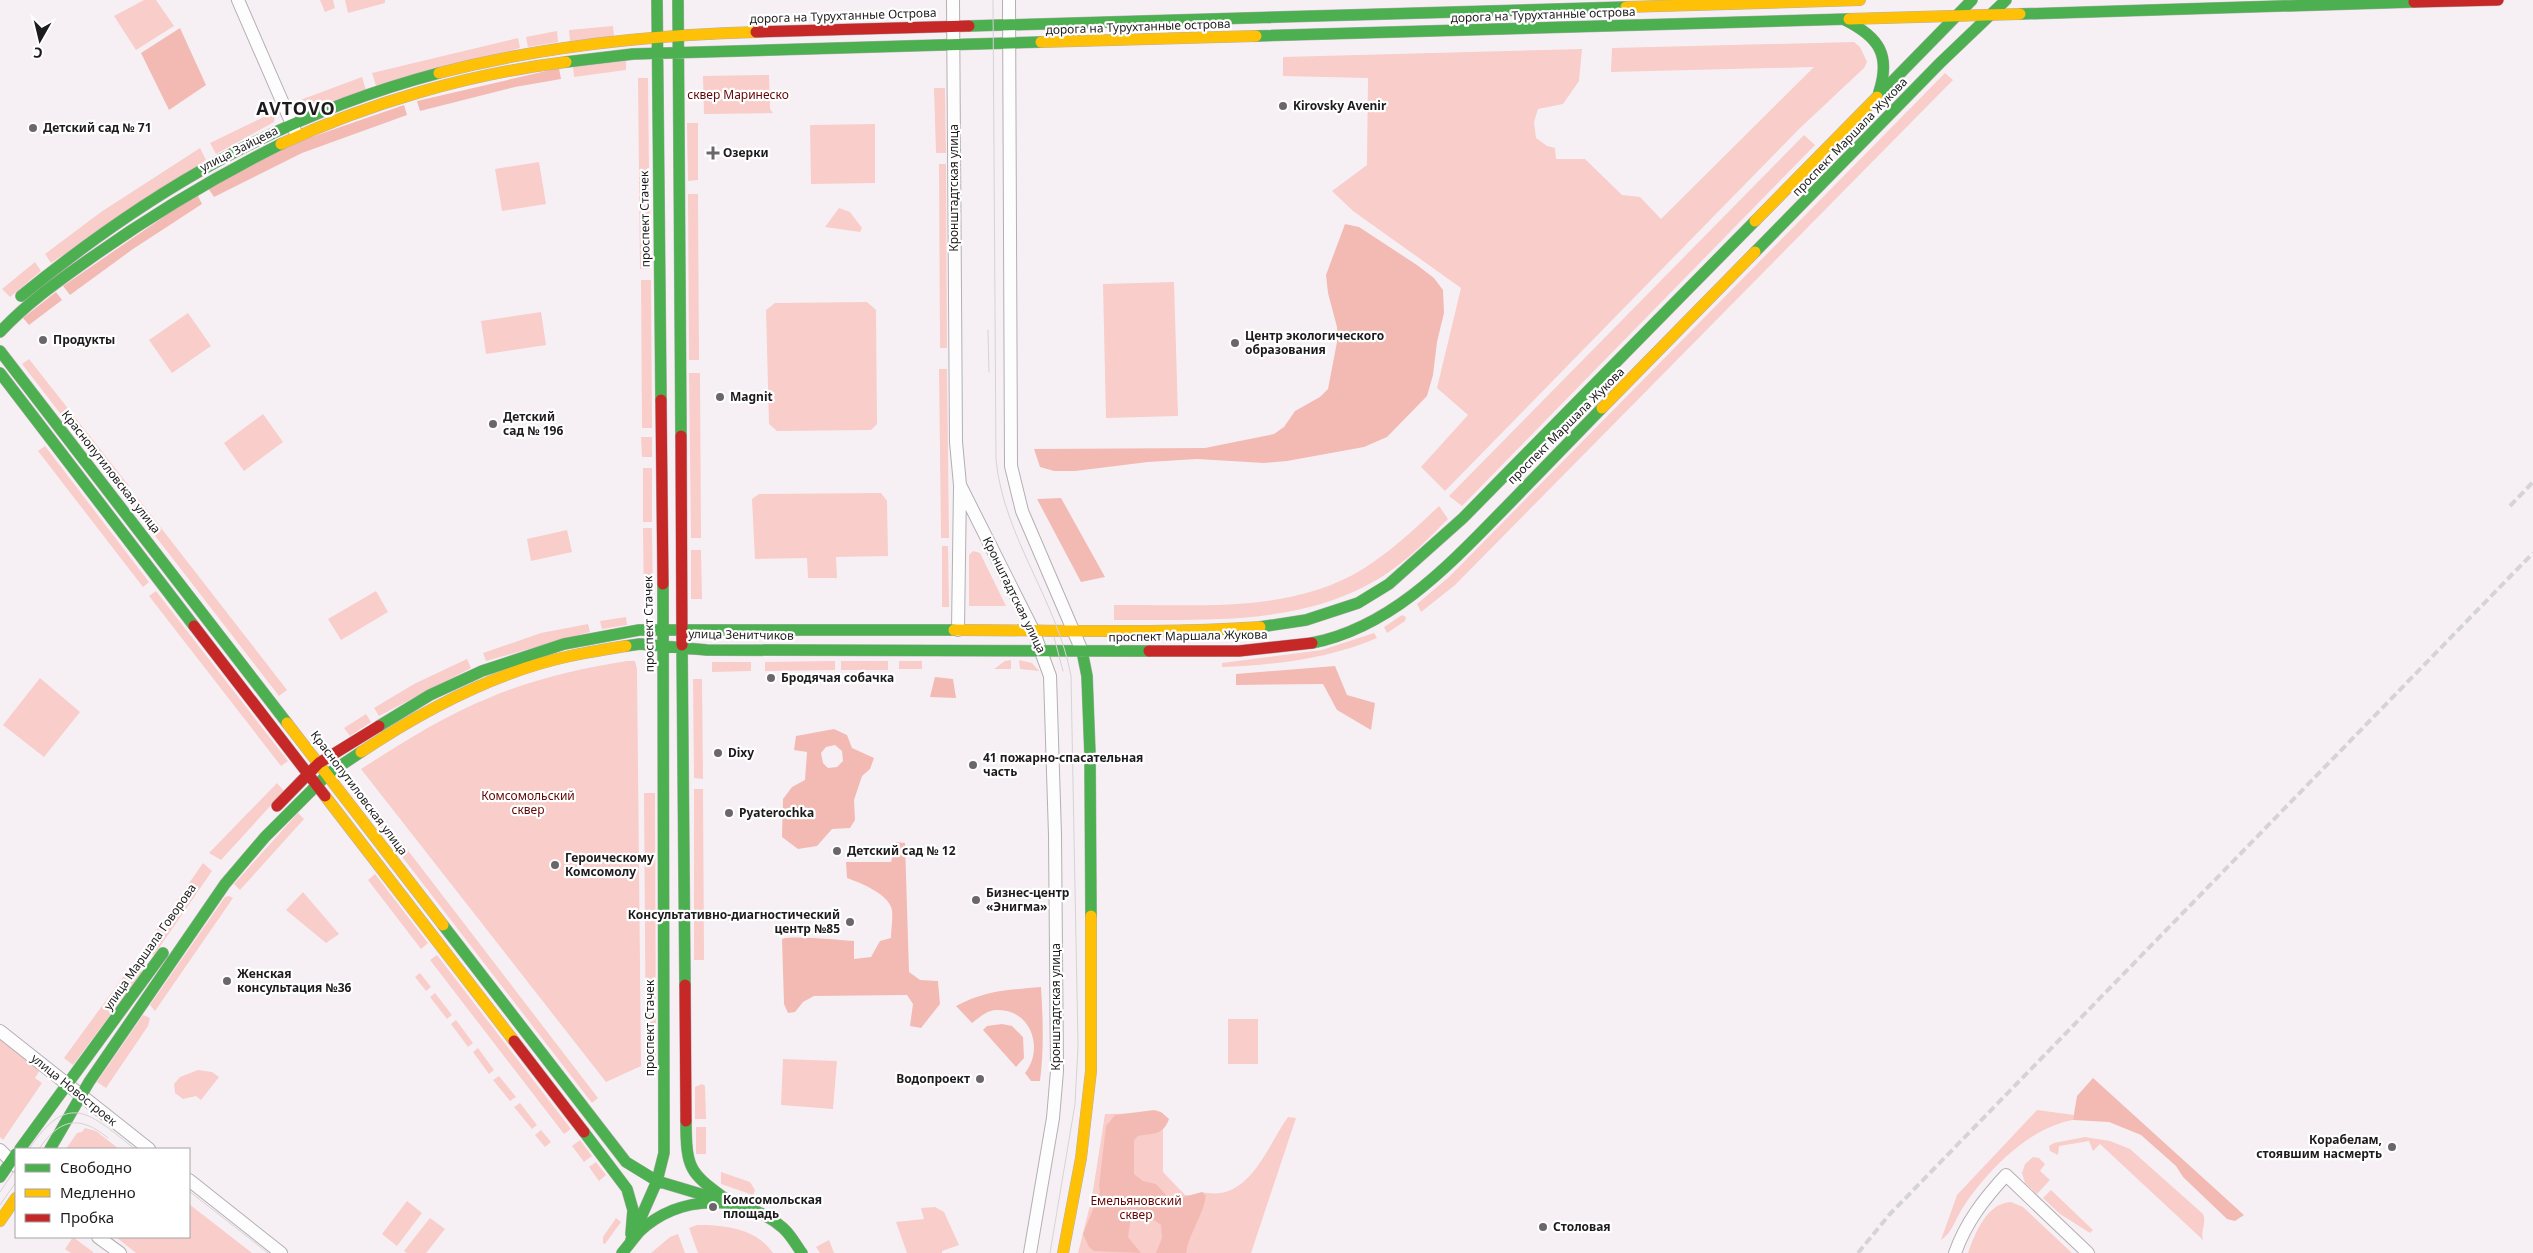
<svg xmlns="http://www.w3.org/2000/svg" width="2533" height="1253" font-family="'Noto Sans',sans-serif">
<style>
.green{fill:#f9cdc9}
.forest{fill:#f3bab4;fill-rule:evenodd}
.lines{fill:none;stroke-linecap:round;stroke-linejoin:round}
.street-casing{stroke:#b3afb2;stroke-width:14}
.fast-casing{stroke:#b3afb2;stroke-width:12}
.slow-casing{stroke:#b3afb2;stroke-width:12}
.jam-casing{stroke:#b3afb2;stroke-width:12}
.street{stroke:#fefdfe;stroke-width:12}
.fast{stroke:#4caf50;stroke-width:11}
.slow{stroke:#ffc107;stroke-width:11}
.jam{stroke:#c62828;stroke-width:11}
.tram{stroke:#d5d3d5;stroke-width:1}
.rail{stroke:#d5d3d5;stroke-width:4;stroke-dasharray:8 4;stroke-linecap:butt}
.poi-dot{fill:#6a6669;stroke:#fff;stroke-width:2}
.labels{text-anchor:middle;stroke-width:4.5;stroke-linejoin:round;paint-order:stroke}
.street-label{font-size:12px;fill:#1e1b1d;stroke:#fff}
.park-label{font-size:12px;fill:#620504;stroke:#fff}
.poi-label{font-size:12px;font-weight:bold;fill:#1e1b1d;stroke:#fff;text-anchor:start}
.district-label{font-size:18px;font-weight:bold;letter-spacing:1px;fill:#1e1b1d;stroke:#fff}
</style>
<rect width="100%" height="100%" fill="#f6f0f5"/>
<path class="green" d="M 144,0 L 156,0 L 174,26 L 136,50 L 114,16 Z
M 320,0 L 333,0 L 335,8 L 325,12 Z
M 345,0 L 385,0 L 385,3 L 348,13 Z
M 613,26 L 614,37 L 570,41 L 569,30 Z
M 557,31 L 558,42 L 528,47 L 526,37 Z
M 518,38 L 520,48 L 376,86 L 372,73 Z
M 1854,42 L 1860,47 L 1867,62 L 1864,68 L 1799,129 L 1445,491 L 1421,467 L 1468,415 L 1437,388 L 1461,288 L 1353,211 L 1332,191 L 1367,165 L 1368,78 L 1283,76 L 1283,57 L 1582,49 L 1579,81 L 1563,104 L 1538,109 L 1534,122 L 1536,138 L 1547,146 L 1555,148 L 1556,159 L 1585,159 L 1622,195 L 1640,197 L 1661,219 L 1814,67 L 1611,72 L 1612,48 Z
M 626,61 L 626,70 L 574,77 L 573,67 Z
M 1945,73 L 1953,80 L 1455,585 L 1421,612 L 1417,604 L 1449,577 Z
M 769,75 L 770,109 L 773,113 L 704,114 L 703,76 Z
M 362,77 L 366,90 L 309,109 L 295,102 Z
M 638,78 L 648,78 L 650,269 L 640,269 Z
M 934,88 L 945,88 L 946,153 L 936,153 Z
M 276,111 L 274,122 L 216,154 L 210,143 Z
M 687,123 L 698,123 L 698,180 L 688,181 Z
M 875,124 L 875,183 L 811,184 L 810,125 Z
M 1804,135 L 1815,145 L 1462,506 L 1449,496 Z
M 200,148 L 206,160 L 51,263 L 45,254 L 101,212 Z
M 539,162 L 546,204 L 502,211 L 495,169 Z
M 939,164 L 946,164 L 947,348 L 940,348 Z
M 688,194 L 698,194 L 699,360 L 689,360 Z
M 839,208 L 850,212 L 862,228 L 860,232 L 825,227 Z
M 35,262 L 41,271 L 10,297 L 2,289 Z
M 641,280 L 651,280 L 652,428 L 642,428 Z
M 1174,282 L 1178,416 L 1106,418 L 1103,284 Z
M 867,302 L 876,310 L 877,424 L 871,430 L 777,431 L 769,424 L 766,310 L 775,303 Z
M 541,312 L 546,345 L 486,354 L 481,321 Z
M 188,313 L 211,346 L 172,373 L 149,340 Z
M 29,359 L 129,486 L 121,492 L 22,364 Z
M 939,369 L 947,369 L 949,538 L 941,538 Z
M 689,373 L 700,373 L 701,538 L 691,538 Z
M 263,414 L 283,442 L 244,471 L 224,443 Z
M 641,437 L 652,437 L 652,457 L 642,457 Z
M 45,446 L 149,582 L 143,587 L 38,451 Z
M 643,468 L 652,468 L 652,522 L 643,522 Z
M 881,493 L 887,501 L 888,556 L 836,557 L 837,578 L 808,578 L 807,558 L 755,559 L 752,499 L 759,494 Z
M 137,497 L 287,690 L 279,696 L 129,502 Z
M 1439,506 L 1448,519 C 1428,539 1407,561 1383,576 C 1302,627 1206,619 1114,620 L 1114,605 C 1195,604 1290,614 1363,569 C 1391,551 1415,529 1439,506 Z
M 643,528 L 652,528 L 653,602 L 644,602 Z
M 567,530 L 572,552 L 531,561 L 527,539 Z
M 942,546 L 948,546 L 949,607 L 942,607 Z
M 691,550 L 701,550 L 702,599 L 691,599 Z
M 973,551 L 980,553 L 1006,606 L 969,606 L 969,555 Z
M 156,591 L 288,761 L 281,766 L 149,596 Z
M 376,591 L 388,612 L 341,640 L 328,619 Z
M 1402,615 L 1406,617 L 1405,621 L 1387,633 L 1384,627 Z
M 626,617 L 627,625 L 602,629 L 600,621 Z
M 588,624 L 590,632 L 486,661 L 483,653 L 541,633 Z
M 1374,633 L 1377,638 C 1328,659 1274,665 1222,667 L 1222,663 L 1322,650 Z
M 467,659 L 471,668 L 379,716 L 374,708 L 414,684 Z
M 1011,660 L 1011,669 L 994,669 L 1005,661 Z
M 1019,660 L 1032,663 L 1039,671 L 1020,669 Z
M 627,661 L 635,661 L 637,669 L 641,1066 L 606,1082 L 361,769 C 402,743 445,715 491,697 C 534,679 581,668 627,661 Z
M 835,661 L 835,670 L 765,671 L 765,662 Z
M 841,661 L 888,661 L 888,670 L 841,670 Z
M 899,661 L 922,661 L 922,669 L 899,669 Z
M 712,662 L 751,662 L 751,671 L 712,672 Z
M 40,678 L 80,712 L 44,757 L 3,725 Z
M 693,679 L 702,679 L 703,779 L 694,778 Z
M 366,714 L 371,722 L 350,736 L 344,728 Z
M 277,783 L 284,791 L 221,860 L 209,853 Z
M 694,789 L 703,789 L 704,960 L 694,960 Z
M 644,793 L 655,793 L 656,1070 L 646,1070 Z
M 370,801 L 598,1098 L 592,1103 L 363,806 Z
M 298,813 L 304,819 L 240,890 L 234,884 Z
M 203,863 L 212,871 L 154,955 L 142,951 Z
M 375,874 L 428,943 L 421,949 L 368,880 Z
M 303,892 L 339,934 L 326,943 L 286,910 Z
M 229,896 L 233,898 L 155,1011 L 150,1005 L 225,897 Z
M 437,955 L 571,1129 L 564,1134 L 430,960 Z
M 134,962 L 139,965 L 142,972 L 73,1065 L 64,1058 Z
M 420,973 L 431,987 L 426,991 L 415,977 Z
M 435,993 L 452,1015 L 447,1019 L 430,997 Z
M 143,1015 L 150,1018 L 148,1026 L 106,1088 L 97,1082 Z
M 1228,1019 L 1258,1019 L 1258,1064 L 1228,1064 Z
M 456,1020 L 473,1043 L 468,1047 L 451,1024 Z
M 0,1039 L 40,1070 L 35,1078 L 42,1083 L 3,1140 L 0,1137 Z
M 478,1048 L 494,1070 L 489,1074 L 473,1052 Z
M 783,1059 L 837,1061 L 833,1109 L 781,1105 Z
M 198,1070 L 212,1072 L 219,1077 L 201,1100 L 196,1096 L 183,1099 L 175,1093 L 174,1084 L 180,1077 Z
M 499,1076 L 516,1097 L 510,1101 L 493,1080 Z
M 702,1084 L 705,1086 L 706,1119 L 695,1119 L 695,1087 Z
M 520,1103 L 537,1125 L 532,1129 L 514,1107 Z
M 2037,1110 L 2074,1115 L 2073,1120 C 2028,1128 1986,1172 1962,1209 C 1955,1220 1952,1233 1941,1240 L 1957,1195 Z
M 1163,1113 L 1163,1172 L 1185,1195 L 1206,1198 L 1202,1192 C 1249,1203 1266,1148 1288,1117 L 1296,1118 L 1251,1253 L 1078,1253 L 1092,1197 L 1105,1114 Z
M 696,1127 L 706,1127 L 706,1154 L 696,1154 Z
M 85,1128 L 96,1131 L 119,1149 L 66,1149 L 77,1133 L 82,1132 Z
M 541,1130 L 551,1142 L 545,1147 L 535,1135 Z
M 2085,1137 L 2110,1141 L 2130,1149 L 2203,1214 C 2207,1223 2200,1231 2203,1240 L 2100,1144 L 2093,1151 L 2089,1141 L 2059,1146 L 2058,1155 L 2050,1151 L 2049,1146 L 2054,1143 Z
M 580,1140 L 592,1156 L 584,1162 L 572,1146 Z
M 2033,1157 L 2039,1158 L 2045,1164 L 2040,1171 L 2050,1180 L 2037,1194 L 2025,1183 L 2022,1173 L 2025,1164 Z
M 596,1162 L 606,1175 L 599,1181 L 589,1167 Z
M 721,1172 L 750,1182 L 755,1190 L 753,1195 L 721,1184 Z
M 2051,1190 L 2093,1230 L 2090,1233 L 2060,1214 L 2043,1198 Z
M 407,1201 L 422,1213 L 397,1246 L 382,1234 Z
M 2011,1202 L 2023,1207 L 2072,1253 L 1968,1253 C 1975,1233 1987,1203 2011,1202 Z
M 189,1204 L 252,1253 L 136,1253 L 116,1237 L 189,1237 Z
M 935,1207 L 944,1212 L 959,1245 L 942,1251 L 942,1253 L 907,1253 L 896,1222 L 924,1219 L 921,1208 Z
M 430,1218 L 445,1229 L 426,1253 L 407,1253 L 404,1251 Z
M 616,1218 L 621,1222 L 605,1244 L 603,1243 L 603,1237 Z
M 697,1225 C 724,1225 756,1228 773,1253 L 698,1253 L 689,1228 Z
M 678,1234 L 685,1253 L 651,1253 L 670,1237 Z
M 73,1237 L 93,1252 L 93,1253 L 71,1253 L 65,1249 Z
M 829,1240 L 834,1253 L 820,1253 L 816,1247 Z"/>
<path class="forest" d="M 180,28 L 206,85 L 169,110 L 141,53 Z
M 559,68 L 561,79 L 515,87 L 420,111 L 417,101 Z
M 404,105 L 407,115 L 302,153 L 214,197 L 208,188 L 297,142 Z
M 197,194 L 202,204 L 133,249 L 70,295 L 63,286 Z
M 1345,224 L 1359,227 L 1417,265 L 1434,278 L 1443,290 L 1444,313 L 1437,342 L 1433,375 L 1427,396 L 1387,437 L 1364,447 L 1287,461 L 1264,463 L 1197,459 L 1148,462 L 1075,471 L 1054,471 L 1040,467 L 1034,449 L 1205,448 L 1274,434 L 1284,427 L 1295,411 L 1320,397 L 1328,389 L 1337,342 L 1337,327 L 1328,293 L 1326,275 Z
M 56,292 L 62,300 L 29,325 L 23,318 Z
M 1061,498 L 1105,577 L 1081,582 L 1037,499 Z
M 1335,666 L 1347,695 L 1375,703 L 1371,730 L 1337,710 L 1323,684 L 1236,685 L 1236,674 Z
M 935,677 L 953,679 L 956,698 L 930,697 Z
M 834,729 L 847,735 L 852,748 L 874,758 L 870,769 L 862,776 L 854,800 L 855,820 L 850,828 L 832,829 L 817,846 L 798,849 L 782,837 L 783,799 L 792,787 L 805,780 L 807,752 L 794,750 L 796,736 ZM 835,745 L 842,751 L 843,761 L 837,767 L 828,768 L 823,763 L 821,753 L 826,747 Z
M 896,842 L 905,843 L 909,972 L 920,980 L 938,981 L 940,1004 L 921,1028 L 910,1026 L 913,1004 L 907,995 L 814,996 L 803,1002 L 795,1012 L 788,1013 L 784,1004 L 782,939 C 790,935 841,940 854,941 L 854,959 L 871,957 L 880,941 L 891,938 C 891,930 893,919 892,910 C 889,894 861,883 847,878 L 846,862 L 891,862 Z
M 1041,987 C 1043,1019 1044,1050 1040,1081 L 1031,1081 L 1025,1073 C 1045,1048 1030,1008 996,1010 C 987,1010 979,1018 972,1023 L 956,1006 C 986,990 1008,990 1041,987 Z
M 1002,1024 L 1012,1026 L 1023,1037 L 1024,1058 L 1016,1067 L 983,1030 L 987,1026 Z
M 2093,1078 L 2244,1215 L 2235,1221 L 2227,1219 L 2183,1177 L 2176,1166 L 2141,1135 L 2109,1122 L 2073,1120 L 2077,1096 Z
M 1154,1110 L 1161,1112 L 1169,1119 C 1163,1136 1153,1133 1138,1136 L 1134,1140 L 1134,1174 L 1143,1181 L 1156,1184 L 1169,1198 L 1176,1199 L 1202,1192 L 1206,1196 C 1203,1216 1189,1233 1186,1253 L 1156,1253 L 1162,1238 L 1161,1225 L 1144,1213 L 1131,1217 L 1128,1237 L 1141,1253 L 1094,1251 L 1089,1247 L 1083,1234 L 1100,1192 L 1099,1186 L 1106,1126 L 1115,1115 Z"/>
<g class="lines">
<defs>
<path id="street" d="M 238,0 L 295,131
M 953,0 L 956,442 L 960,485 L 1033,630 L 1050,676 L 1055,835 L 1057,1071 L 1053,1118 L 1030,1253
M 1009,0 L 1011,466 L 1022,511 L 1082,651
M 958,630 L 960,487
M 0,1031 L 149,1149
M 0,1150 L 16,1166
M 189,1180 L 281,1253
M 98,1237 L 120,1253
M 1955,1253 C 1966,1222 1984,1199 2006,1175 L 2088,1253"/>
<path id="fast" d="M 657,0 L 661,400
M 678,0 L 681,436
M 2020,14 L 2414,2
M 1845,20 C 1879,37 1891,55 1879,92
M 969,26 L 1626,7
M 1256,36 L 1849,19
M 566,62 L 633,54 L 1041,42
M 1877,97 L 1972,0
M 1755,252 L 1940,63 L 2006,0
M 21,296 C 150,191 277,116 439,73
M 0,332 C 26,304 57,282 88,260 C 150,216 213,178 281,144
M 0,351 L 287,723
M 0,373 L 194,626
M 1260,627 L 1306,620 L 1358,603 L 1389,584 L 1463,518 L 1755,221
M 1312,643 C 1393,627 1451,563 1506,507 C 1538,474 1570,441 1602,408
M 682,645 L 685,985
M 626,646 L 640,644 L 707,650 L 1149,651
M 1082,651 L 1087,676 L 1090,755 L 1091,916
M 379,726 L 430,695 L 482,671 L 564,644 L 639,630 L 954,630
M 443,925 L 626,1162 L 657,1181 L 724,1201
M 686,1121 C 686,1173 691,1173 731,1203
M 584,1132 L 627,1189 L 633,1210 L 631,1234
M 20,1149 L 163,953
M 50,1149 L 89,1082 L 225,884 L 265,837 L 328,774 L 361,752
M 0,1177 L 16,1154
M 631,1240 L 657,1181 L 664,1153 L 663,584
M 622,1253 C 628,1246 633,1239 639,1232 C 679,1194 743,1193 783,1228 C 791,1235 796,1245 802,1253"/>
<path id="slow" d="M 1626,7 L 1860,0
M 1849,19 L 2020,14
M 1041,42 L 1256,36
M 439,73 C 543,46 650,35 756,32
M 281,144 C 369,103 468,74 566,62
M 1755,221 L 1877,97
M 1602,408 L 1755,252
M 954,630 C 1056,630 1158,634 1260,627
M 287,723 L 443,925
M 361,752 C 424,710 495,672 570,656 C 589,652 608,649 626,646
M 325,796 L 514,1041
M 0,1221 L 16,1198
M 1063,1253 L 1081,1158 L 1091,1071 L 1091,916"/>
<path id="jam" d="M 2414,2 L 2498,0
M 756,32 L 969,26
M 661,400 L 663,584
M 681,436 L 682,645
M 194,626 L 325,796
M 1149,651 L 1239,651 L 1312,643
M 277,806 L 319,763 L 379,726
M 685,985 L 686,1121
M 514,1041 L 584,1132"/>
</defs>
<use href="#street" class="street-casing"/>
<use href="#fast" class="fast-casing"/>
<use href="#slow" class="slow-casing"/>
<use href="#jam" class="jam-casing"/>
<use href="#street" class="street"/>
<use href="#fast" class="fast"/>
<use href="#slow" class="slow"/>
<use href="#jam" class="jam"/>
<path class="tram" d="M 993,0 L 996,460 C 1004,538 1057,600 1071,676 L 1078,1046 L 1075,1104 L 1050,1253
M 988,330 L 989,372
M 1054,637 L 1063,671
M 29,1149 C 69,1089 90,1114 135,1149
M 39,1149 C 59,1119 79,1114 108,1138
M 189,1191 L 268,1253
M 0,1192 L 16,1168
M 0,1205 L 16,1182"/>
<path class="rail" d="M 2510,506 L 2533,482
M 1858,1253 L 1889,1215 L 2533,553"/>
</g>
<g class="poi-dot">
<circle cx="1283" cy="106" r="5"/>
<circle cx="33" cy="128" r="5"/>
<path d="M710.5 145.5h5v5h5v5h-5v5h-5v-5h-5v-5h5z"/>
<circle cx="43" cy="340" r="5"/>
<circle cx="1235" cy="343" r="5"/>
<circle cx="720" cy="397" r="5"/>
<circle cx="493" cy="424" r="5"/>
<circle cx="771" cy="678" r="5"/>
<circle cx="718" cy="753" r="5"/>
<circle cx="973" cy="765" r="5"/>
<circle cx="729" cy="813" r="5"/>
<circle cx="837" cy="851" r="5"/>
<circle cx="555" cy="865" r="5"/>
<circle cx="976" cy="900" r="5"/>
<circle cx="850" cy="922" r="5"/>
<circle cx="227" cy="981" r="5"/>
<circle cx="980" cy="1079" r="5"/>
<circle cx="2392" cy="1147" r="5"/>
<circle cx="713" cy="1207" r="5"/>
<circle cx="1543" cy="1227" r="5"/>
</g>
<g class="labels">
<g class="street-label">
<text transform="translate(1543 15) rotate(-2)" y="4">дорога на Турухтанные острова</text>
<text transform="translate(843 16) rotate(-2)" y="4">дорога на Турухтанные Острова</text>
<text transform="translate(1138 27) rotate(-2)" y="4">дорога на Турухтанные острова</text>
<text transform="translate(1850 137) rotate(-46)" y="4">проспект Маршала Жукова</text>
<text transform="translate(239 149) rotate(-27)" y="4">улица Зайцева</text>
<text transform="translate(954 188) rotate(-90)" y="4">Кронштадтская улица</text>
<text transform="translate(645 219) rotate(-91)" y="4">проспект Стачек</text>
<text transform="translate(1566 426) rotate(-45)" y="4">проспект Маршала Жукова</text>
<text transform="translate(111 472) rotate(52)" y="4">Краснопутиловская улица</text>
<text transform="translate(1014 595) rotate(64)" y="4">Кронштадтская улица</text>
<text transform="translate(649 624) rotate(-91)" y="4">проспект Стачек</text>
<text transform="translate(741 635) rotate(1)" y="4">улица Зенитчиков</text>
<text transform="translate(1188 636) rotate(-1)" y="4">проспект Маршала Жукова</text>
<text transform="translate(359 793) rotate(53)" y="4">Краснопутиловская улица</text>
<text transform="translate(150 947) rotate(-55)" y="4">улица Маршала Говорова</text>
<text transform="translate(1056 1007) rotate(-90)" y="4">Кронштадтская улица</text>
<text transform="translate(650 1028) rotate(-90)" y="4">проспект Стачек</text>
<text transform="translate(74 1090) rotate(39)" y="4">улица Новостроек</text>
</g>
<g class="park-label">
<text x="738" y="99">сквер Маринеско</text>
<text x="528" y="800">Комсомольский<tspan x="528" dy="14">сквер</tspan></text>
<text x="1136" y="1205">Емельяновский<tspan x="1136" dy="14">сквер</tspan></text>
</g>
<g class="poi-label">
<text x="1293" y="110">Kirovsky Avenir</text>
<text x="43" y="132">Детский сад № 71</text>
<text x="723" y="157">Озерки</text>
<text x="1245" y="340">Центр экологического<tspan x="1245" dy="14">образования</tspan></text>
<text x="53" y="344">Продукты</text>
<text x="730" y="401">Magnit</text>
<text x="503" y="421">Детский<tspan x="503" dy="14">сад № 196</tspan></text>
<text x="781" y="682">Бродячая собачка</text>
<text x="728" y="757">Dixy</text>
<text x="983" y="762">41 пожарно-спасательная<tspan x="983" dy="14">часть</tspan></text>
<text x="739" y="817">Pyaterochka</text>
<text x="847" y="855">Детский сад № 12</text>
<text x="565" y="862">Героическому<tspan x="565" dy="14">Комсомолу</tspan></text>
<text x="986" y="897">Бизнес-центр<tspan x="986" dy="14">«Энигма»</tspan></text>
<text x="840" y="919" text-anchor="end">Консультативно-диагностический<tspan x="840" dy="14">центр №85</tspan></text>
<text x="237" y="978">Женская<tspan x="237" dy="14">консультация №36</tspan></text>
<text x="970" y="1083" text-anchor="end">Водопроект</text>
<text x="2382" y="1144" text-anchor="end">Корабелам,<tspan x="2382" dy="14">стоявшим насмерть</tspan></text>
<text x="723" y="1204">Комсомольская<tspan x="723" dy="14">площадь</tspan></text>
<text x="1553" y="1231">Столовая</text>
</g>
<g class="district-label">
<text x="296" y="115">AVTOVO</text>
</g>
</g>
<rect x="15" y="1148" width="175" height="90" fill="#ffffff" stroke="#a5a4a5"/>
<rect x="25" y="1164" width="25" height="8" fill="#4caf50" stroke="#a5a4a5"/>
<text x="60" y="1173" font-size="15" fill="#1e1b1d">Свободно</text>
<rect x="25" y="1189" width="25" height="8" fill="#ffc107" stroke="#a5a4a5"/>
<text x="60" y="1198" font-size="15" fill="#1e1b1d">Медленно</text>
<rect x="25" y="1214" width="25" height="8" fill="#c62828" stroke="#a5a4a5"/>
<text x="60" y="1223" font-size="15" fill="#1e1b1d">Пробка</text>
<g transform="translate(40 40) rotate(188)" stroke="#ffffff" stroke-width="4" paint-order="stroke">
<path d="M0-4L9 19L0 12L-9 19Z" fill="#1e1b1d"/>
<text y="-8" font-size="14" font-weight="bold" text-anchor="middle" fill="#1e1b1d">С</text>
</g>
</svg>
